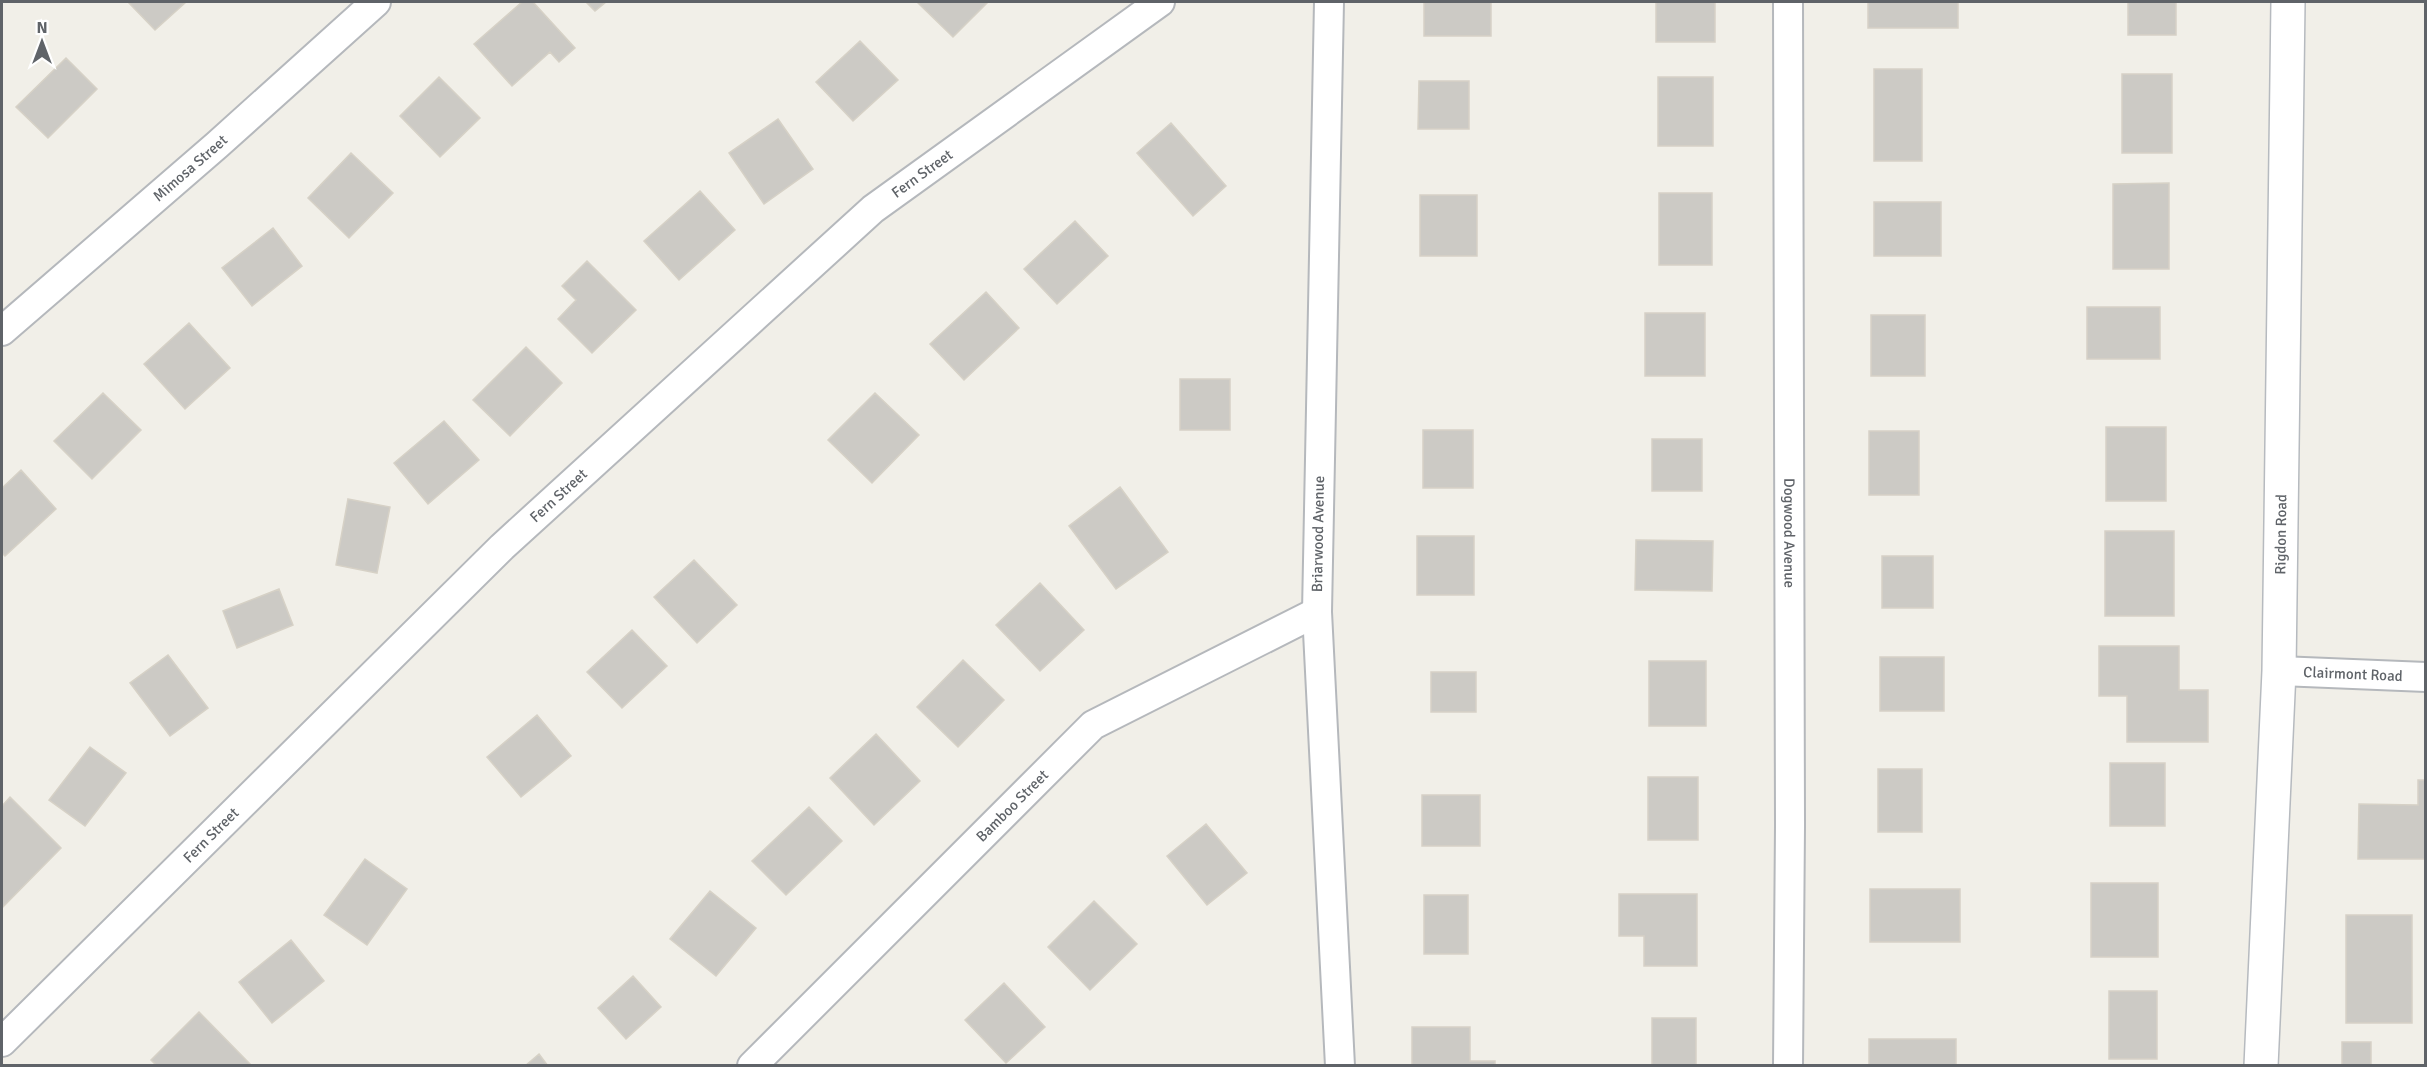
<svg xmlns="http://www.w3.org/2000/svg" width="2427" height="1067" font-family="Signika,sans-serif">
<style>
.building{fill:#cccac5;stroke:#d6d1c6;stroke-width:1.5}
.lines{fill:none;stroke-linecap:round;stroke-linejoin:round}
.street-casing{stroke:#b5b8bc;stroke-width:32}
.secondary-casing{stroke:#b6babf;stroke-width:36}
.street{stroke:#fff;stroke-width:28}
.secondary{stroke:#fff;stroke-width:33}
.labels{text-anchor:middle;stroke-width:5;stroke-linejoin:round;paint-order:stroke}
.street-label{font-size:15px;fill:#5f6368;stroke:#fff}
</style>
<rect width="100%" height="100%" fill="#f1efe8"/>
<path class="building" d="M 128,2 L 186,2 L 155,30 Z
M 522,2 L 533,2 L 575,48 L 559,62 L 550,52 L 512,86 L 474,44 Z
M 586,2 L 606,2 L 595,11 Z
M 917,2 L 988,2 L 953,37 Z
M 1424,2 L 1491,2 L 1491,36 L 1424,36 Z
M 1656,2 L 1715,2 L 1715,42 L 1656,42 Z
M 1868,2 L 1958,2 L 1958,28 L 1868,28 Z
M 2128,2 L 2176,2 L 2176,35 L 2128,35 Z
M 860,41 L 898,80 L 853,121 L 816,82 Z
M 66,58 L 97,89 L 48,138 L 16,107 Z
M 1874,69 L 1922,69 L 1922,161 L 1874,161 Z
M 2122,74 L 2172,74 L 2172,153 L 2122,153 Z
M 439,77 L 480,118 L 440,157 L 400,116 Z
M 1658,77 L 1713,77 L 1713,146 L 1658,146 Z
M 1419,81 L 1469,81 L 1469,129 L 1418,129 Z
M 778,119 L 813,169 L 764,204 L 729,153 Z
M 1171,123 L 1226,186 L 1193,216 L 1137,153 Z
M 351,153 L 393,193 L 349,238 L 308,198 Z
M 2169,183 L 2169,269 L 2113,269 L 2113,184 Z
M 700,191 L 735,230 L 679,280 L 644,241 Z
M 1659,193 L 1712,193 L 1712,265 L 1659,265 Z
M 1420,195 L 1477,195 L 1477,256 L 1420,256 Z
M 1874,202 L 1941,202 L 1941,256 L 1874,256 Z
M 1075,221 L 1108,256 L 1057,304 L 1024,269 Z
M 273,228 L 302,266 L 252,306 L 222,268 Z
M 587,261 L 636,310 L 592,353 L 558,319 L 576,300 L 562,286 Z
M 986,292 L 1019,328 L 964,380 L 930,344 Z
M 2087,307 L 2160,307 L 2160,359 L 2087,359 Z
M 1645,313 L 1705,313 L 1705,376 L 1645,376 Z
M 1871,315 L 1925,315 L 1925,376 L 1871,376 Z
M 189,323 L 230,368 L 185,409 L 144,364 Z
M 526,347 L 562,383 L 510,436 L 473,400 Z
M 1180,379 L 1230,379 L 1230,430 L 1180,430 Z
M 103,393 L 141,430 L 92,479 L 54,441 Z
M 875,393 L 919,435 L 872,483 L 828,440 Z
M 444,421 L 479,460 L 428,504 L 394,463 Z
M 2106,427 L 2166,427 L 2166,501 L 2106,501 Z
M 1423,430 L 1473,430 L 1473,488 L 1423,488 Z
M 1869,431 L 1919,431 L 1919,495 L 1869,495 Z
M 1652,439 L 1702,439 L 1702,491 L 1652,491 Z
M 21,470 L 56,509 L 5,556 L 2,553 L 2,488 Z
M 1120,487 L 1168,552 L 1116,589 L 1069,526 Z
M 348,499 L 390,507 L 377,573 L 336,565 Z
M 2105,531 L 2174,531 L 2174,616 L 2105,616 Z
M 1417,536 L 1474,536 L 1474,595 L 1417,595 Z
M 1636,540 L 1713,541 L 1712,591 L 1635,590 Z
M 1882,556 L 1933,556 L 1933,608 L 1882,608 Z
M 694,560 L 737,605 L 697,643 L 654,597 Z
M 1040,583 L 1084,630 L 1040,671 L 996,625 Z
M 279,589 L 293,625 L 237,648 L 223,611 Z
M 632,630 L 667,666 L 622,708 L 587,672 Z
M 2099,646 L 2179,646 L 2179,690 L 2208,690 L 2208,742 L 2127,742 L 2127,696 L 2099,696 Z
M 168,655 L 208,708 L 170,736 L 130,683 Z
M 1880,657 L 1944,657 L 1944,711 L 1880,711 Z
M 963,660 L 1004,700 L 958,747 L 917,707 Z
M 1649,661 L 1706,661 L 1706,726 L 1649,726 Z
M 1431,672 L 1476,672 L 1476,712 L 1431,712 Z
M 537,715 L 571,756 L 521,797 L 487,757 Z
M 876,734 L 920,781 L 874,825 L 830,778 Z
M 90,747 L 126,773 L 85,826 L 49,800 Z
M 2110,763 L 2165,763 L 2165,826 L 2110,826 Z
M 1878,769 L 1922,769 L 1922,832 L 1878,832 Z
M 1648,777 L 1698,777 L 1698,840 L 1648,840 Z
M 2418,780 L 2426,780 L 2426,859 L 2358,859 L 2359,804 L 2418,805 Z
M 1422,795 L 1480,795 L 1480,846 L 1422,846 Z
M 10,797 L 61,848 L 2,908 L 2,806 Z
M 809,807 L 842,841 L 786,895 L 752,861 Z
M 1206,824 L 1247,873 L 1207,905 L 1167,856 Z
M 365,859 L 407,889 L 367,945 L 324,915 Z
M 2091,883 L 2158,883 L 2158,957 L 2091,957 Z
M 1870,889 L 1960,889 L 1960,942 L 1870,942 Z
M 710,891 L 756,928 L 716,976 L 670,939 Z
M 1619,894 L 1697,894 L 1697,966 L 1644,966 L 1644,936 L 1619,936 Z
M 1424,895 L 1468,895 L 1468,954 L 1424,954 Z
M 1094,901 L 1137,944 L 1090,990 L 1048,947 Z
M 2346,915 L 2412,915 L 2412,1023 L 2346,1023 Z
M 291,940 L 324,981 L 272,1023 L 239,982 Z
M 633,976 L 661,1007 L 626,1039 L 598,1008 Z
M 1004,983 L 1045,1027 L 1006,1063 L 965,1020 Z
M 2109,991 L 2157,991 L 2157,1059 L 2109,1059 Z
M 199,1012 L 252,1066 L 157,1066 L 151,1060 Z
M 1652,1018 L 1696,1018 L 1696,1066 L 1652,1066 Z
M 1412,1027 L 1470,1027 L 1470,1061 L 1495,1061 L 1495,1066 L 1412,1066 Z
M 1869,1039 L 1956,1039 L 1956,1066 L 1869,1066 Z
M 2342,1042 L 2371,1042 L 2371,1066 L 2342,1066 Z
M 539,1054 L 548,1066 L 525,1066 Z"/>
<g class="lines">
<defs>
<g id="street">
<path d="M 1329,2 L 1317,612 L 1340,1066"/>
<path id="s1" d="M 1788,2 L 1790,826 L 1788,1066"/>
<path id="s2" d="M 2,331 L 217,145 L 376,2"/>
<path id="s3" d="M 2279,671 L 2426,677"/>
<path id="s4" d="M 2,1042 L 502,547 L 873,209 L 1160,2"/>
<path id="s5" d="M 752,1066 L 1093,725 L 1317,612"/>
</g>
<g id="secondary">
<path id="s6" d="M 2261,1066 L 2279,671 L 2288,2"/>
</g>
</defs>
<use href="#street" class="street-casing"/>
<use href="#secondary" class="secondary-casing"/>
<use href="#street" class="street"/>
<use href="#secondary" class="secondary"/>
</g>
<g class="labels">
<g class="street-label">
<text dy="5" stroke="none"><textPath href="#s2" startOffset="249">Mimosa Street</textPath></text>
<text dy="5" stroke="none"><textPath href="#s4" startOffset="1266">Fern Street</textPath></text>
<text dy="5" stroke="none"><textPath href="#s4" startOffset="780">Fern Street</textPath></text>
<text transform="translate(1318 534) rotate(-89)" y="5">Briarwood Avenue</text>
<text dy="5" stroke="none"><textPath href="#s1" startOffset="531">Dogwood Avenue</textPath></text>
<text dy="5" stroke="none"><textPath href="#s6" startOffset="532">Rigdon Road</textPath></text>
<text dy="5" stroke="none"><textPath href="#s3" startOffset="74">Clairmont Road</textPath></text>
<text dy="5" stroke="none"><textPath href="#s5" startOffset="368">Bamboo Street</textPath></text>
<text dy="5" stroke="none"><textPath href="#s4" startOffset="294">Fern Street</textPath></text>
</g>
</g>
<rect width="2427" height="1067" fill="none" stroke="#5f6368" stroke-width="6"/>
<g transform="translate(42 42)" stroke="#ffffff" stroke-width="4.5" paint-order="stroke">
<path d="M0-4.5L10 22L0 15L-10 22Z" fill="#5f6368"/>
<text y="-9" font-size="16" font-weight="bold" text-anchor="middle" fill="#5f6368">N</text>
</g>
</svg>
